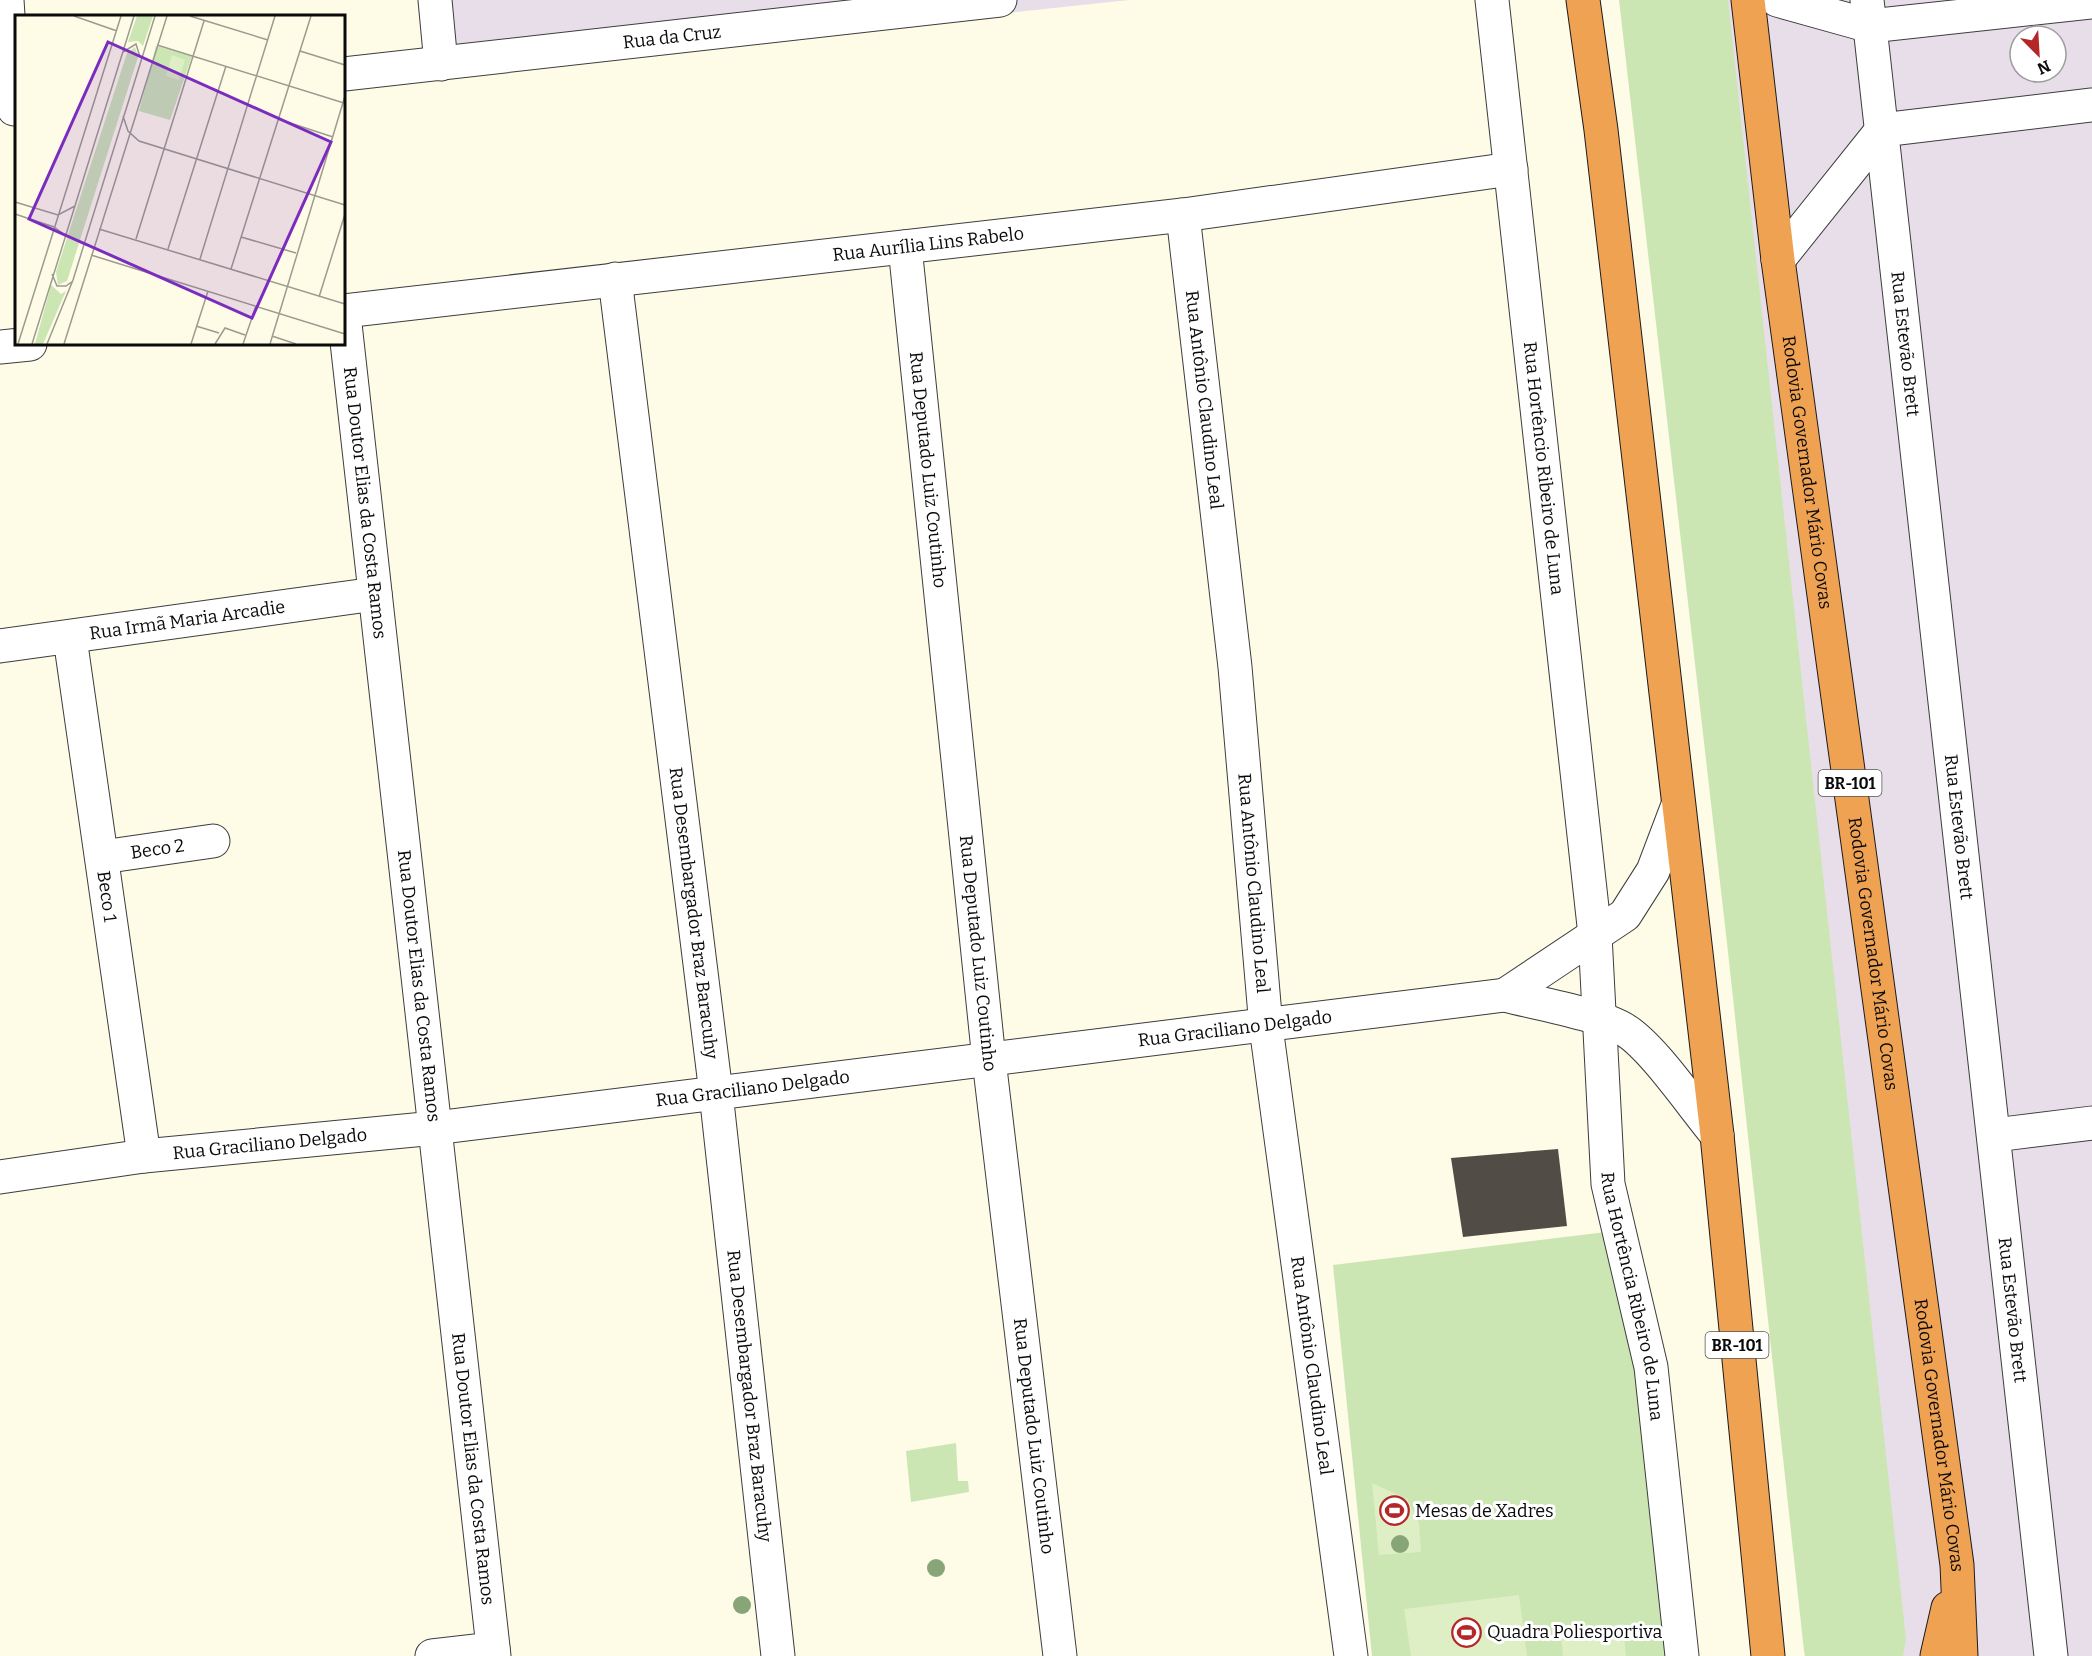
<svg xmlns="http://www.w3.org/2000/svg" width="2092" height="1656" font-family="Bitter,serif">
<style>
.industrial{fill:#e8dee9;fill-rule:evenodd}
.green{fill:#cbe6b3}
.pitch{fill:#deeec5}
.building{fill:#524c47}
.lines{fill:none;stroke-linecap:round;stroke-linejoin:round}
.minor-casing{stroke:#3d3d3d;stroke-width:35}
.highway-casing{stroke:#1b1b1b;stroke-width:35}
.minor{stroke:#fff;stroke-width:33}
.highway{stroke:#f0a253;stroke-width:33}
.tree{fill:#88a578}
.labels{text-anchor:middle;stroke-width:6;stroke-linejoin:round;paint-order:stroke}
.shield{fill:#fff;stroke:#545454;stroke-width:1.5}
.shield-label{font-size:16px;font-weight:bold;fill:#0a0a0a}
.street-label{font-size:18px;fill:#0a0a0a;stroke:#fff}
.poi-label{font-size:18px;fill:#0a0a0a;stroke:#fff;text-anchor:start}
.inset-road{fill:none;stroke:#9c9b8f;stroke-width:1.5}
.view{fill:#7b2cbf;fill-opacity:0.15;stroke:#7b2cbf;stroke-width:3}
.inset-edge{fill:none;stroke:#0a0a0a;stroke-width:3}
</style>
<rect width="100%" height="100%" fill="#fefbe7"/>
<path class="industrial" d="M 435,0 L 1129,0 L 444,73 Z
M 1667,0 L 2092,0 L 2092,1656 L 1868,1656 ZM 2020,36 L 2056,36 L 2056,72 L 2020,72 Z"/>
<path class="green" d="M 1619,0 L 1728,0 L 1906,1639 L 1903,1656 L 1805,1656 L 1804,1651 L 1727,943 Z
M 1614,1231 L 1690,1656 L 1372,1656 L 1333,1265 Z
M 956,1443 L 958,1481 L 968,1481 L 969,1492 L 911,1502 L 906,1451 Z"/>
<path class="pitch" d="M 1372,1483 L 1407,1499 L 1419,1523 L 1421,1552 L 1379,1555 Z
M 1519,1595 L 1527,1656 L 1411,1656 L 1404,1609 Z
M 1623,1624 L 1626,1656 L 1563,1656 L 1561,1636 Z"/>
<path class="building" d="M 1558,1149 L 1567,1226 L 1463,1237 L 1451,1158 Z"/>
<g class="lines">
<defs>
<g id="minor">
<path d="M 7,0 L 14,109"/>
<path d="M 435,0 L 441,64"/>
<path id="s1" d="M 1492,0 L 1595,935 L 1608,1184 L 1651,1367 L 1682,1656"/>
<path d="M 1777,0 L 1870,26 L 2092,2"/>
<path id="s2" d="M 1867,0 L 2051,1656"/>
<path id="s3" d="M 344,74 L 1000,0"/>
<path id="s4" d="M 1183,215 L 1235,667 L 1266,1027 L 1351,1656"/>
<path id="s5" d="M 905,247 L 989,1060 L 1060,1656"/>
<path d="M 1778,260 L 1882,130 L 2092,105"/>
<path id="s6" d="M 615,279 L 716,1093 L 778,1656"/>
<path id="s7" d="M 344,311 L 1183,215 L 1511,169"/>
<path id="s8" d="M 344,315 L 494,1656"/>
<path d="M 0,347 L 30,344"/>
<path id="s9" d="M 70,638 L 144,1156"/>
<path id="s10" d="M 0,646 L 375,594"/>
<path id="s11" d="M 102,857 L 213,841"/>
<path d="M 1505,995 L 1625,915 L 1653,871 L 1678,805"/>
<path d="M 1995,1135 L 2092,1123"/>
<path id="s12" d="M 0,1177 L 144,1156 L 435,1128 L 1505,995 C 1535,1003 1600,1014 1625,1030 C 1653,1047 1694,1108 1717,1135"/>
<path d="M 432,1656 L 493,1649"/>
</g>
<g id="highway">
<path d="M 1583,0 L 1601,130 L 1717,1135 L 1768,1656"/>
<path id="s13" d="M 1748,0 L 1778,260 L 1957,1565 L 1961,1656"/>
<path d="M 1937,1656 L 1948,1608"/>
</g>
</defs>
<use href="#minor" class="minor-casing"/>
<use href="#highway" class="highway-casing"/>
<use href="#minor" class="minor"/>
<use href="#highway" class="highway"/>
</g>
<g class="tree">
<circle cx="1400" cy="1544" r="9"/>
<circle cx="936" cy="1568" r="9"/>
<circle cx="742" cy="1605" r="9"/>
</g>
<defs>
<symbol id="stadium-ring" viewBox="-11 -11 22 22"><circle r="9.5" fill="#fff" stroke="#b52727" stroke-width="1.5"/><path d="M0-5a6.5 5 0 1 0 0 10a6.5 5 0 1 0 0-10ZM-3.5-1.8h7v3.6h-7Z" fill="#b52727"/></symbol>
</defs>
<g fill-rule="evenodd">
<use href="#stadium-ring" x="1378" y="1494" width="33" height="33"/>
<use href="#stadium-ring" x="1450" y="1616" width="33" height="33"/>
</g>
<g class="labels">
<g class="shield">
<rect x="1818.5" y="770" width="63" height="26" rx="4.5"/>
<rect x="1705.5" y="1332" width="63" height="26" rx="4.5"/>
</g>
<g class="shield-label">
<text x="1850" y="789">BR-101</text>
<text x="1737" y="1351">BR-101</text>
</g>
<g class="street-label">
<text dy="6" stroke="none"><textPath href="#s3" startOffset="330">Rua da Cruz</textPath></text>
<text dy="6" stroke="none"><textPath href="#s7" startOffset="588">Rua Aurília Lins Rabelo</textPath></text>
<text dy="6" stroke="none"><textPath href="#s2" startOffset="346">Rua Estevão Brett</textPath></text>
<text dy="6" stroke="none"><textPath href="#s4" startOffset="186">Rua Antônio Claudino Leal</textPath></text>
<text dy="6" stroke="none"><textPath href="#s1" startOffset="471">Rua Hortêncio Ribeiro de Luna</textPath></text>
<text dy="6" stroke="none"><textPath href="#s5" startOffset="224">Rua Deputado Luiz Coutinho</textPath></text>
<text dy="6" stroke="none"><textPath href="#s13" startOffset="476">Rodovia Governador Mário Covas</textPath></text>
<text dy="6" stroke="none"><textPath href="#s8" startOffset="189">Rua Doutor Elias da Costa Ramos</textPath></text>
<text dy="6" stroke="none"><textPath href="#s10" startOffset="189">Rua Irmã Maria Arcadie</textPath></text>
<text dy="6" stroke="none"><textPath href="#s2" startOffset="832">Rua Estevão Brett</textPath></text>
<text dy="6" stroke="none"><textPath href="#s11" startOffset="56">Beco 2</textPath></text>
<text dy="6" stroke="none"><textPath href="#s4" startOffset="672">Rua Antônio Claudino Leal</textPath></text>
<text dy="6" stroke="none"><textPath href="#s9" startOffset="261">Beco 1</textPath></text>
<text dy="6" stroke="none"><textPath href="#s6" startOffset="639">Rua Desembargador Braz Baracuhy</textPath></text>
<text dy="6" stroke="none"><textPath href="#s5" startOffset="710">Rua Deputado Luiz Coutinho</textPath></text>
<text dy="6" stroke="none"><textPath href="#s13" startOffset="962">Rodovia Governador Mário Covas</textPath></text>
<text dy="6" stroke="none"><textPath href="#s8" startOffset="675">Rua Doutor Elias da Costa Ramos</textPath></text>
<text dy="6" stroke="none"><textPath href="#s12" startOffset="1244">Rua Graciliano Delgado</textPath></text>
<text dy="6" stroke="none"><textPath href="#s12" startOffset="758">Rua Graciliano Delgado</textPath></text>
<text dy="6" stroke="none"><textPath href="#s12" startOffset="272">Rua Graciliano Delgado</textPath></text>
<text dy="6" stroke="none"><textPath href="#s1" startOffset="1305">Rua Hortência Ribeiro de Luna</textPath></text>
<text dy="6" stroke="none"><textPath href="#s2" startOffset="1318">Rua Estevão Brett</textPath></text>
<text dy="6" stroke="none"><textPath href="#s4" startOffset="1158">Rua Antônio Claudino Leal</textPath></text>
<text dy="6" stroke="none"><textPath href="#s6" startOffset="1125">Rua Desembargador Braz Baracuhy</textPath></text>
<text dy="6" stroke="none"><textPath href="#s13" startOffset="1448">Rodovia Governador Mário Covas</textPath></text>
<text dy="6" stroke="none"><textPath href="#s5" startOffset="1196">Rua Deputado Luiz Coutinho</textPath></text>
<text dy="6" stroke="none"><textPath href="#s8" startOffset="1161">Rua Doutor Elias da Costa Ramos</textPath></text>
</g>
<g class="poi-label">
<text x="1415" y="1517">Mesas de Xadres</text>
<text x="1487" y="1638">Quadra Poliesportiva</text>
</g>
</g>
<g transform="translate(15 15)">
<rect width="330" height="330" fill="#fefbe7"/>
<path d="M 122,1 L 138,1 L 128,31 L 123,26 L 113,27 ZM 141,31 L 177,41 L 155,105 L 124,96 ZM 120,32 L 123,42 L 52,266 L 43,270 L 41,257 L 112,38 ZM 36,270 L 46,279 L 51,276 L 28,329 L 20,329 Z" fill="#cbe6b3"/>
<path d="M 157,40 L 170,45 L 164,65 L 151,61 Z" fill="#deeec5"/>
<path class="inset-road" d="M 59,1 L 102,16M 175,1 L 253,25M 142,30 L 329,88M 285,36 L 330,50M 108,37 L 121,29 L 125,42M 108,101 L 113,116 L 124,126 L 330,190M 263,104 L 318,122M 0,187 L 43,200 L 60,191M 0,199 L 39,212 L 51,221M 84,214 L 330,289M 226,222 L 281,238M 121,224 L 189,6M 153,234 L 211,51M 76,240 L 330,319M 185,244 L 260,1M 216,254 L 296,1M 37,259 L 42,271 L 51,271 L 58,266M 304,282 L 330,199M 181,311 L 204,318M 257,321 L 281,329M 3,329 L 106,1M 17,329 L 119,1M 32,329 L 58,265 L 140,1M 49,329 L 152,1M 176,329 L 193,276M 200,329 L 210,313 L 230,320M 228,329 L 241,291M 255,329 L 330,81"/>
<path class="view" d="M 93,27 L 316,127 L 237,303 L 14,204 Z"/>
<rect width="330" height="330" class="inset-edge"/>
</g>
<g transform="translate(2038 54) rotate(156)"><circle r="28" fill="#ffffff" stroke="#9d9d9d" stroke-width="1.5"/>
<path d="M0-4.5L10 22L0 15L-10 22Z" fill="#b52727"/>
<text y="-9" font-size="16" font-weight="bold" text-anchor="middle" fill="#0a0a0a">N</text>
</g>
</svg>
